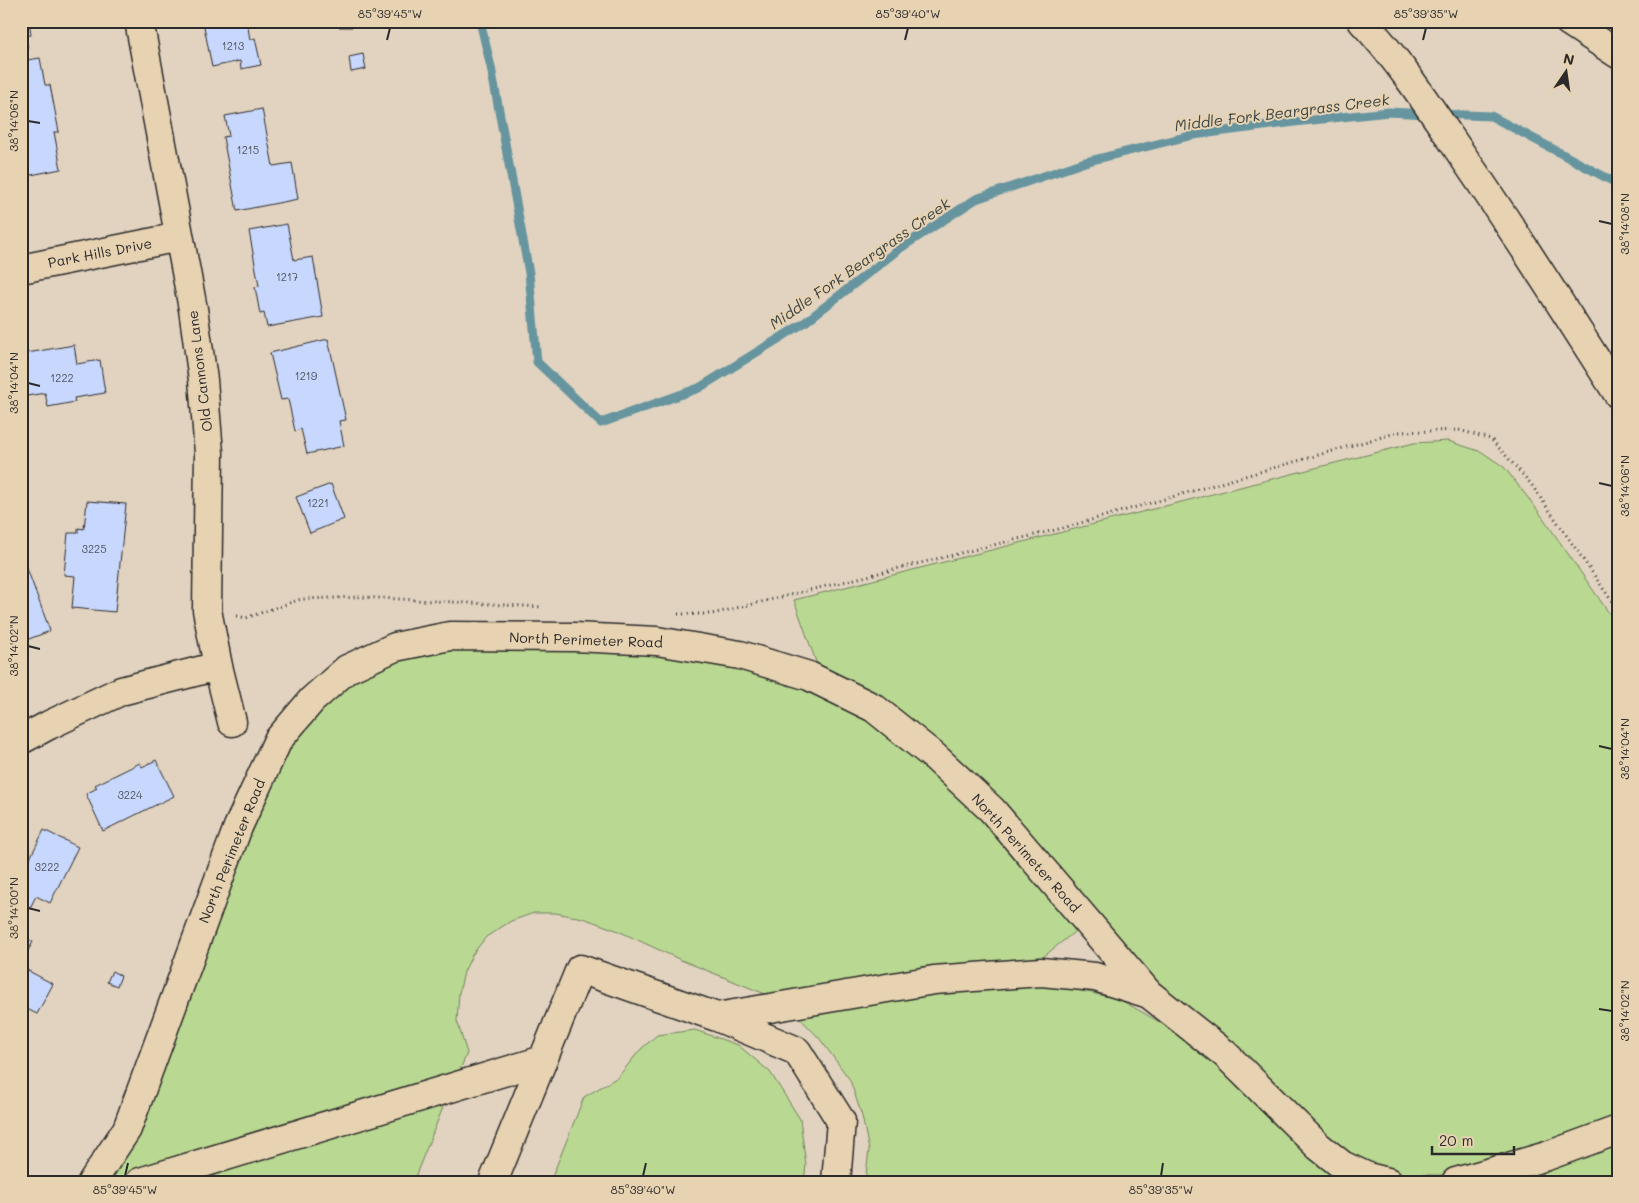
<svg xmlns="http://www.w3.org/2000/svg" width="1639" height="1203" font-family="Mali,sans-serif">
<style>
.green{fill:#b9d891;stroke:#72825e}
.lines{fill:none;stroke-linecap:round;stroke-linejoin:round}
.stream{stroke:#66959f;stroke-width:9}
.building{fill:#c8d7fd;stroke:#2b2b2b}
.minor-casing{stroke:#2b2b2b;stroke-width:31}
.highway-casing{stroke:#2b2b2b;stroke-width:31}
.path{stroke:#2b2b2b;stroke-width:3;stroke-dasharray:1 4;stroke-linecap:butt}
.minor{stroke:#e7d2b1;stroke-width:28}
.highway{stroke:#e7d2b1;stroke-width:28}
.ticks{fill:none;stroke:#2b2b2b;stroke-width:2}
.labels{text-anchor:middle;stroke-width:4;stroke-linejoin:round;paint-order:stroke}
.number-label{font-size:11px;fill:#525660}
.street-label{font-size:14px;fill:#2b2b2b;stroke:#e7d2b1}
.water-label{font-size:15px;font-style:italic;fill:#3a4548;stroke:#e7d2b1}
.neatline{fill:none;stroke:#2b2b2b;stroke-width:2}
.ticks-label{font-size:12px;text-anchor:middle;fill:#2b2b2b}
</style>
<rect width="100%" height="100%" fill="#e1d3c0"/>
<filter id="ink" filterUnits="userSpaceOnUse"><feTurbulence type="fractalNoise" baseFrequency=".02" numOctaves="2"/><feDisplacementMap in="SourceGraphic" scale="10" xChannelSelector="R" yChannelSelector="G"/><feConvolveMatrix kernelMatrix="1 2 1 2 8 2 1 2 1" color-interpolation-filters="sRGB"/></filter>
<g filter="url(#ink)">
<path class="green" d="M 1448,441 L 1482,452 L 1504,467 L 1539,512 L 1618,626 L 1618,1121 L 1485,1167 L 1439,1175 L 1402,1174 L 1367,1165 L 1332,1146 L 1265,1076 L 1144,971 L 1074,894 L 820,673 L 794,600 L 1414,443 Z
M 452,646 L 625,647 L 783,675 L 893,733 L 982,810 L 1078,929 L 1033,965 L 775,998 L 681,960 L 616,930 L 583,918 L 555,913 L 534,913 L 511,921 L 486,937 L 472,955 L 464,972 L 459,993 L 457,1021 L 467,1053 L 458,1075 L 198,1154 L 114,1182 L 103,1182 L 238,845 L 289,737 L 365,669 Z
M 1050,984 L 1119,999 L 1184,1036 L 1248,1092 L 1301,1149 L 1342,1182 L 865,1182 L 869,1150 L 862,1116 L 850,1080 L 820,1039 L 793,1011 L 999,985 Z
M 695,1030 L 738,1045 L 770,1072 L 800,1119 L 806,1165 L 804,1182 L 550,1182 L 584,1097 L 618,1077 L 640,1050 L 657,1035 Z
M 448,1095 L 413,1182 L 165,1182 Z
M 1618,1139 L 1618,1182 L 1491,1182 Z"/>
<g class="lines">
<path class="stream" d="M 480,21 L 491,67 L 529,273 L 537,362 L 601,423 L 699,388 L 804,323 L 899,249 L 976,199 L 1085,162 L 1193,135 L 1303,121 L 1389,112 L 1427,114
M 1440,114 L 1491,116 L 1618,184"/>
</g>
<path class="building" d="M 21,21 L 29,21 L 31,35 L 25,36 L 28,48 L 21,50 Z
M 203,21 L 247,21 L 250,40 L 255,38 L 261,65 L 241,69 L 240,61 L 212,67 Z
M 339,21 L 352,21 L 352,27 L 339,27 Z
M 363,54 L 366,69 L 351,72 L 349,57 Z
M 40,58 L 45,85 L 50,85 L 59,132 L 54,132 L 61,169 L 21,177 L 21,61 Z
M 262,109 L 273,166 L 292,163 L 298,199 L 237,211 L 223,137 L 229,136 L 225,116 Z
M 287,224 L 294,260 L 313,257 L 323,317 L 267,327 L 264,313 L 260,314 L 255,287 L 259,286 L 249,231 Z
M 328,339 L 346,420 L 339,421 L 344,446 L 307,454 L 301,429 L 295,431 L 288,399 L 281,400 L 270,353 Z
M 74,345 L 77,364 L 100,360 L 105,393 L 74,398 L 75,402 L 48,407 L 45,393 L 21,397 L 21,354 Z
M 331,484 L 344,519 L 310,533 L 296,497 Z
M 87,501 L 126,504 L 115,612 L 72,608 L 75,576 L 64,575 L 68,533 L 78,533 L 78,528 L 84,529 Z
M 21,559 L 23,559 L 24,560 L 50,631 L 21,642 Z
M 156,760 L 174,796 L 103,831 L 86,794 L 97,788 L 95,785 L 140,763 L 142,767 Z
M 44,830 L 78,847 L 50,903 L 36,896 L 26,916 L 21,913 L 21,876 Z
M 21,936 L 33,942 L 21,963 Z
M 25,969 L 53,984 L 37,1014 L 21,1006 L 21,971 L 23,972 Z
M 112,971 L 121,976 L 117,986 L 107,982 Z"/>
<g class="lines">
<defs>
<path id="minor" d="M 139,21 L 193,309 L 203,380 L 209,453 L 207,610 L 218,666 L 232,722
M 21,269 L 179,237
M 21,740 L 49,725 L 121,691 L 218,666
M 717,1017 L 934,980 L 1041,972 L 1095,977 L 1149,994
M 92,1182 L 127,1129 L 238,827 L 278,740 L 312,700 L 347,669 L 395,647 L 450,636 L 574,637 L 657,641 L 740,655 L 809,676 L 874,708 L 935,757 L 992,810 L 1149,994 L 1225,1054 L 1318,1146 L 1342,1165 L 1368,1177 L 1388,1182
M 140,1182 L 543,1060
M 493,1182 L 580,969 L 717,1017 L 797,1051 L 841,1121 L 836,1182
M 1456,1182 L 1547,1156 L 1618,1130"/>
<path id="highway" d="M 1362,21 C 1399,60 1432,111 1462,155 C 1516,233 1567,314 1618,394
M 1568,21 L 1618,54"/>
</defs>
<use href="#minor" class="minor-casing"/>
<use href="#highway" class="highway-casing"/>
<path class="path" d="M 678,614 L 712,614 L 1063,528 L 1399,432 L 1459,430 L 1491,439 L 1531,484 L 1618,610
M 237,616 L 246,618 L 301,599 L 362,597 L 542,607"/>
<use href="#minor" class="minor"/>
<use href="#highway" class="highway"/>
</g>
</g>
<path class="ticks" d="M 387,40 L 390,28M 905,40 L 908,28M 1423,40 L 1426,28M 28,121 L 40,123M 1599,221 L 1612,224M 28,383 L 40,386M 1599,483 L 1612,486M 28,646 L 40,649M 1599,746 L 1612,749M 28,908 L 40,911M 1599,1009 L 1612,1011M 125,1176 L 128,1163M 643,1176 L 646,1163M 1161,1176 L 1163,1163"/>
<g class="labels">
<g class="number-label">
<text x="233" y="50">1213</text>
<text x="248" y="154">1215</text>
<text x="287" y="281">1217</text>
<text x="306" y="380">1219</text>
<text x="62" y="382">1222</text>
<text x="318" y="507">1221</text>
<text x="94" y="553">3225</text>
<text x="130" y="799">3224</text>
<text x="47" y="871">3222</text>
</g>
<g class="street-label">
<text transform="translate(100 253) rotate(-11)" y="5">Park Hills Drive</text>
<text transform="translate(200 371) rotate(-97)" y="5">Old Cannons Lane</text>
<text transform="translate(586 640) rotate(2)" y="5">North Perimeter Road</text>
<text transform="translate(232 851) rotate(-68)" y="5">North Perimeter Road</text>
<text transform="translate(1026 853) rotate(48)" y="5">North Perimeter Road</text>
</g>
<g class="water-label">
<text transform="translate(1282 113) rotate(-7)" y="5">Middle Fork Beargrass Creek</text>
<text transform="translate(860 264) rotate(-35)" y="5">Middle Fork Beargrass Creek</text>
</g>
</g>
<rect width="1639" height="1203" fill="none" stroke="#e7d2b1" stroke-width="55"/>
<g transform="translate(1566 72) rotate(13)" stroke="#e7d2b1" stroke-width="4" paint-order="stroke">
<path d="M0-4L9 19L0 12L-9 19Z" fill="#2b2b2b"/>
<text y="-8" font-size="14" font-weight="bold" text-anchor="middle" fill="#2b2b2b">N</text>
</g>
<path d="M1432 1146v8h82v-8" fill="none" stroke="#2b2b2b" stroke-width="2.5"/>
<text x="1439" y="1146" font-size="15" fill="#2b2b2b" stroke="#e7d2b1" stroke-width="4" paint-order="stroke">20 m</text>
<rect x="28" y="28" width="1584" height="1148" class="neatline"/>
<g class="ticks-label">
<text x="390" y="18">85°39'45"W</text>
<text x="908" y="18">85°39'40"W</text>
<text x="1426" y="18">85°39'35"W</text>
<text transform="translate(14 121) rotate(-90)" y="4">38°14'06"N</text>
<text transform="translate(1625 224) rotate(-90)" y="4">38°14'08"N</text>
<text transform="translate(14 383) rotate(-90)" y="4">38°14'04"N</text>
<text transform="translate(1625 486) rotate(-90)" y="4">38°14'06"N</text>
<text transform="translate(14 646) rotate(-90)" y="4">38°14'02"N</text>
<text transform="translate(1625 749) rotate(-90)" y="4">38°14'04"N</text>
<text transform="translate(14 908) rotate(-90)" y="4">38°14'00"N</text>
<text transform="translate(1625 1011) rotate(-90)" y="4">38°14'02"N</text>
<text x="125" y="1194">85°39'45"W</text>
<text x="643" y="1194">85°39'40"W</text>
<text x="1161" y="1194">85°39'35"W</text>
</g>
</svg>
